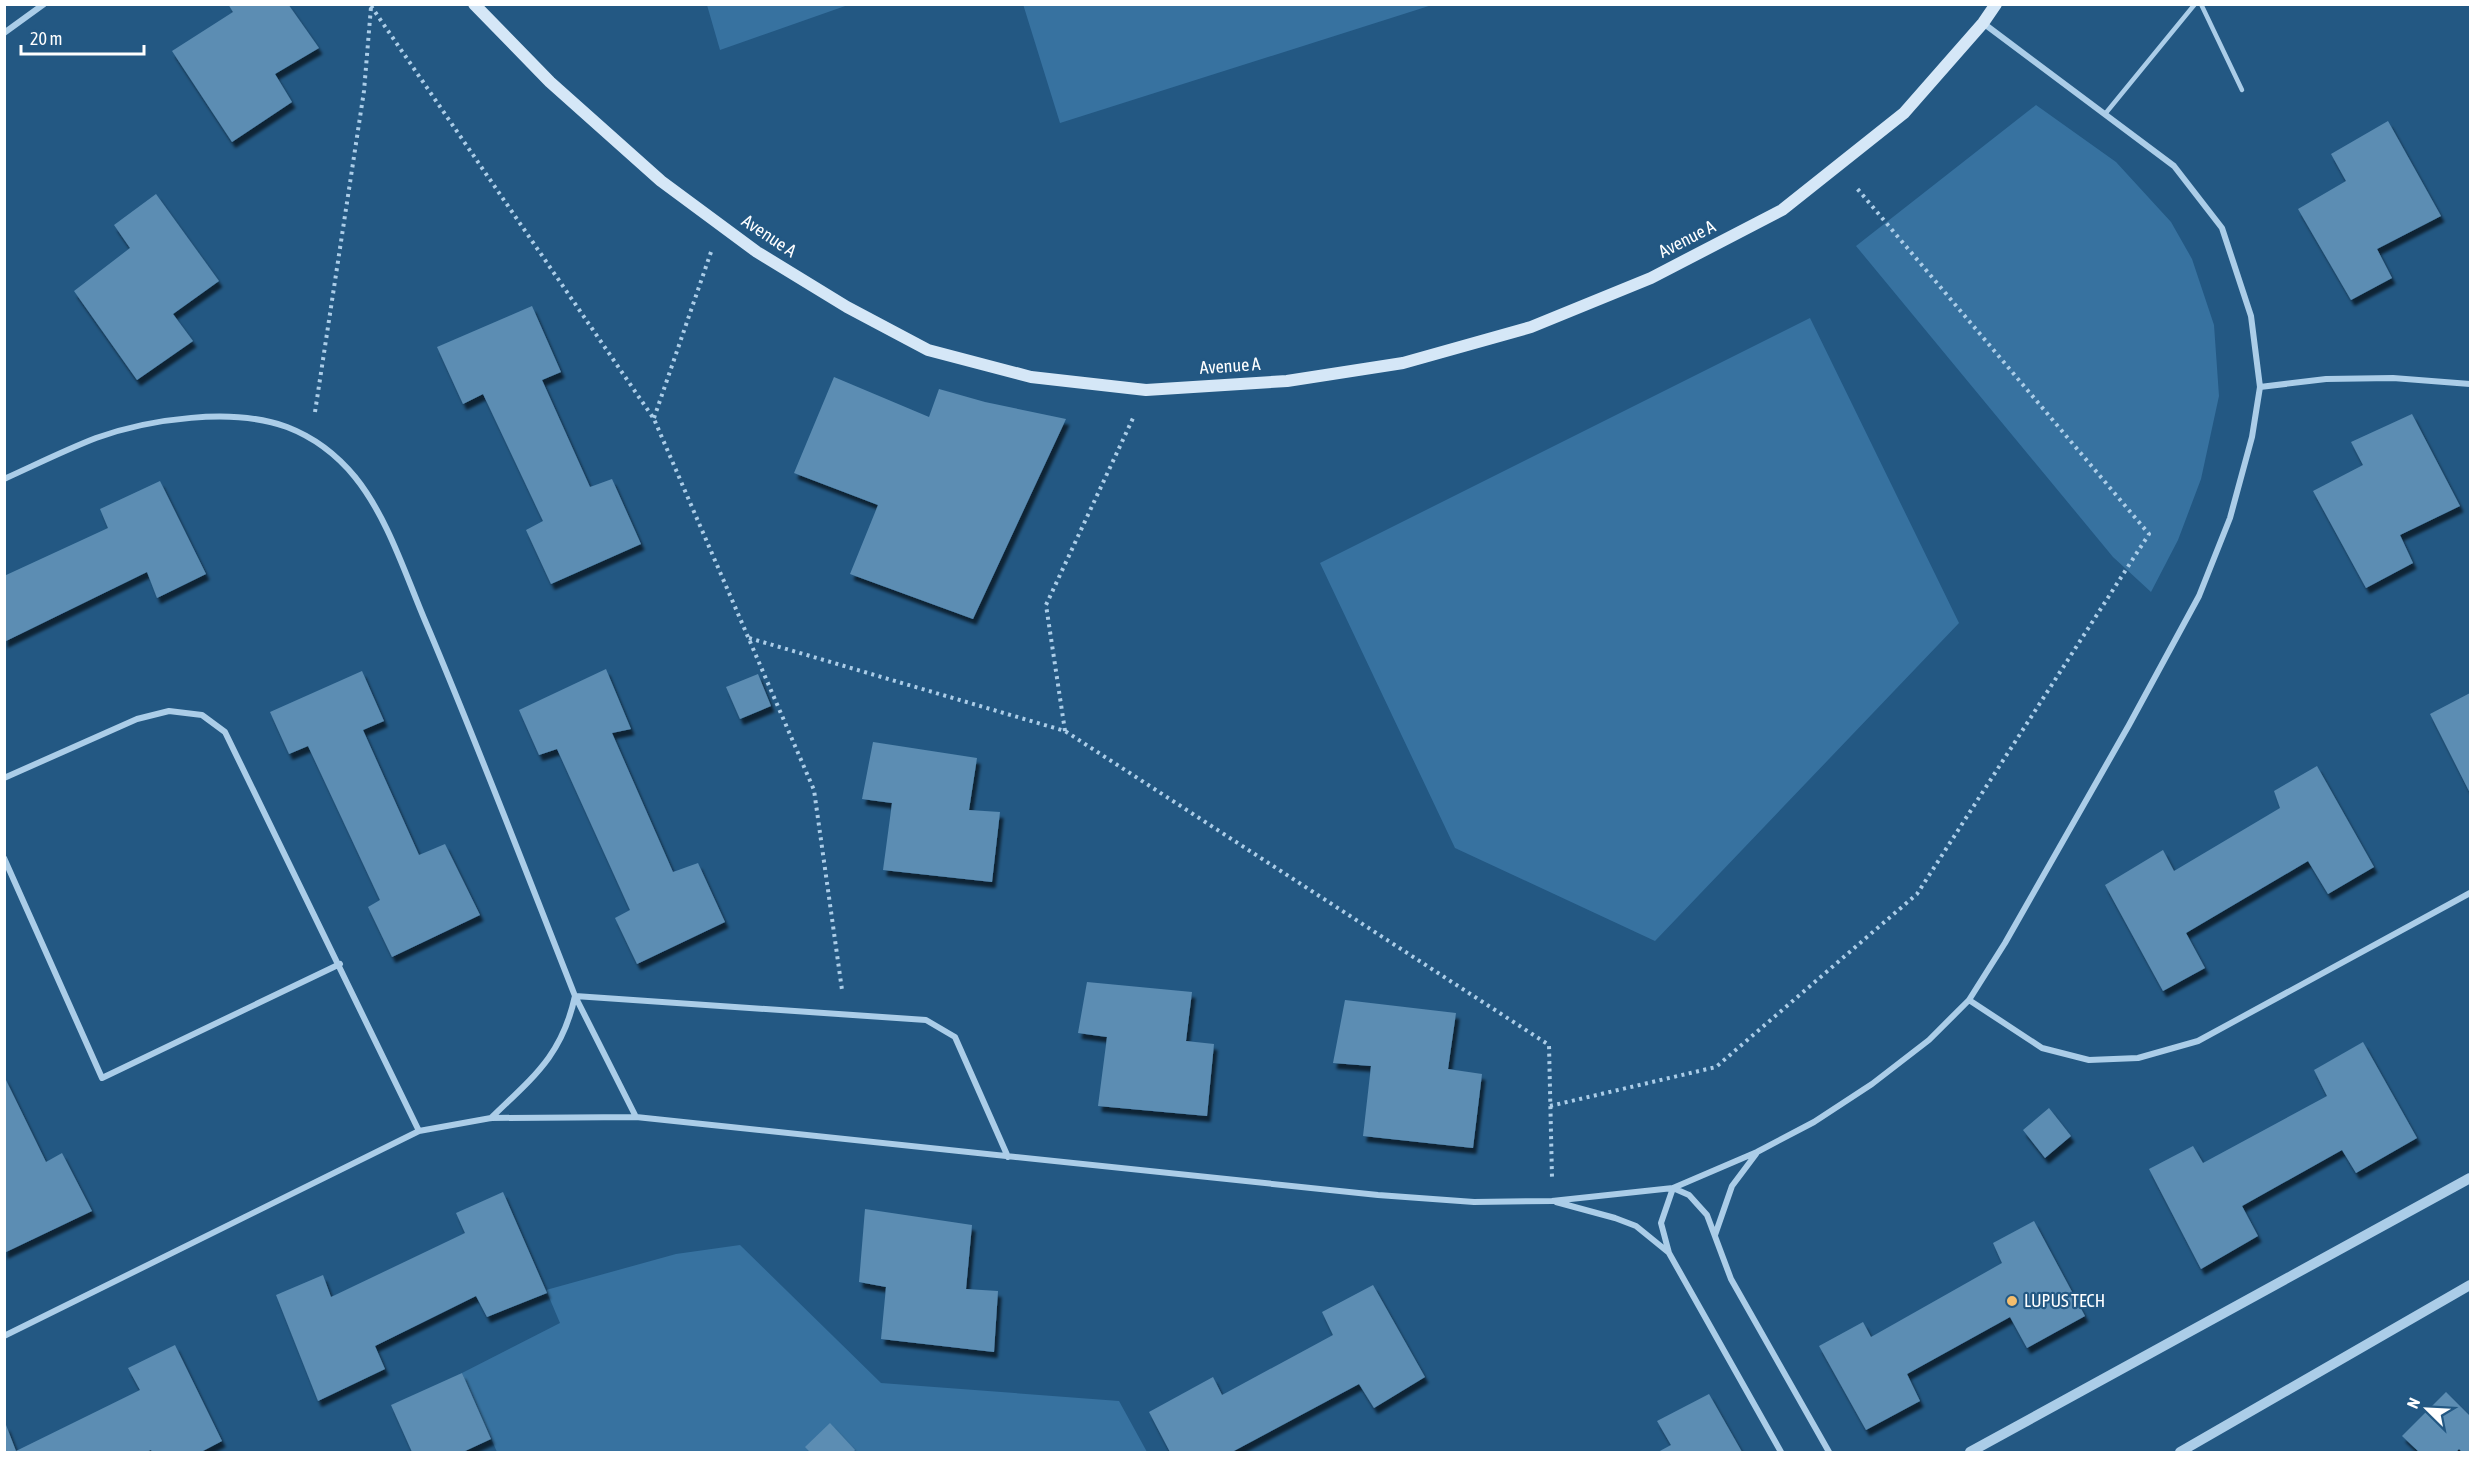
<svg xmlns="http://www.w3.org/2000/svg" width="2475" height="1457" font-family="'Asap Condensed',sans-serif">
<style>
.green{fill:#3772a0}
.building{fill:#5c8db3;filter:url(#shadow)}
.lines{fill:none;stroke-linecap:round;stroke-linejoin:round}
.path{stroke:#abcde8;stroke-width:4;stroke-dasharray:3 4.5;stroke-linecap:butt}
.service{stroke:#abcde8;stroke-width:4.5}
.minor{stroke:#abcde8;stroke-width:6}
.tertiary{stroke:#abcde8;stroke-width:10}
.secondary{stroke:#d5e7f7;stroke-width:12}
.poi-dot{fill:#f3bd6d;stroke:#235883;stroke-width:2}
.labels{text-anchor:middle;stroke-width:4.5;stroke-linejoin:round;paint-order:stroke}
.street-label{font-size:18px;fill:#fff;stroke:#235883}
.poi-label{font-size:18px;fill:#fff;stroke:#235883;text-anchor:start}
</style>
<defs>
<filter id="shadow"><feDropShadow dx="3.5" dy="6" stdDeviation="1.5" flood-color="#0009"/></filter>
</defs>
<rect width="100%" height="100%" fill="#235883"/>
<path class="green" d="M 1023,4 L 1432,4 L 1432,5 L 1060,123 Z
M 707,5 L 707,4 L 848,5 L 720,50 Z
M 2036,105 L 2116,162 L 2171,222 L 2192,259 L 2214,325 L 2219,396 L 2201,479 L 2178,540 L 2151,592 L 2113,557 L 1856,246 Z
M 1810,318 L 1959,623 L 1655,941 L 1455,848 L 1320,563 Z
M 740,1245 L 881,1383 L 1119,1401 L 1147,1452 L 497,1452 L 462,1373 L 560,1323 L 546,1290 L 676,1254 Z"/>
<path class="building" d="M 228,4 L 288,4 L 319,48 L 275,74 L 292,102 L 232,142 L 172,51 L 233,12 Z
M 2388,121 L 2441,216 L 2377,249 L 2392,278 L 2351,300 L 2298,209 L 2346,181 L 2331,154 Z
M 156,194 L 219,281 L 173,314 L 193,341 L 137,380 L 74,291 L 130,248 L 114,225 Z
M 532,306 L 561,372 L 542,380 L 590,487 L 612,479 L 641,544 L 551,584 L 526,530 L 543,521 L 483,394 L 463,404 L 437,347 Z
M 834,377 L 929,417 L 939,389 L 985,402 L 1066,419 L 973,619 L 850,574 L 878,505 L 794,473 Z
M 2412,414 L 2460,506 L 2400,535 L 2413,563 L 2366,588 L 2313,491 L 2363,465 L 2351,442 Z
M 160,481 L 206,574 L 157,598 L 147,572 L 4,642 L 4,576 L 108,528 L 100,509 Z
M 606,669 L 631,729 L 612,733 L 673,872 L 698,863 L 725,922 L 637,964 L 615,918 L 630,910 L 557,749 L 539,755 L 519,710 Z
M 362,671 L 384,721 L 363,730 L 419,855 L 445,844 L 480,915 L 392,957 L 368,907 L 380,900 L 308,746 L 289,754 L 270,712 Z
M 758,674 L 771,706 L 740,719 L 726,687 Z
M 2470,693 L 2470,793 L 2430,714 Z
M 873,742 L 977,758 L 969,810 L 1000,812 L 992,882 L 883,870 L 892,803 L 862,799 Z
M 2317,766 L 2374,867 L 2328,894 L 2308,861 L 2186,933 L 2205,968 L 2163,991 L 2105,885 L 2163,850 L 2174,871 L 2280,808 L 2274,791 Z
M 1087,982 L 1192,992 L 1186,1041 L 1214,1044 L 1207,1116 L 1098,1106 L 1107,1037 L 1078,1033 Z
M 1345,1000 L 1456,1013 L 1448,1069 L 1482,1074 L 1473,1148 L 1363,1136 L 1371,1066 L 1333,1063 Z
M 2363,1042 L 2417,1138 L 2356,1173 L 2342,1150 L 2242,1206 L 2258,1236 L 2201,1269 L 2149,1169 L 2193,1146 L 2203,1163 L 2327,1096 L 2314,1070 Z
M 4,1076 L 46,1162 L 62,1153 L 92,1211 L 4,1253 Z
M 2049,1108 L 2071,1136 L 2045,1158 L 2023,1130 Z
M 503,1192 L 547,1293 L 487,1317 L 476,1296 L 375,1346 L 385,1369 L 318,1401 L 276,1295 L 323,1275 L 331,1297 L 465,1233 L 456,1213 Z
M 865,1209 L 972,1225 L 966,1289 L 998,1291 L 994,1352 L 881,1339 L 886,1287 L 859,1282 Z
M 2034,1221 L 2085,1316 L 2027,1348 L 2010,1317 L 1907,1374 L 1920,1401 L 1866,1430 L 1819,1346 L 1863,1322 L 1871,1337 L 2002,1263 L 1993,1243 Z
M 1373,1285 L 1425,1377 L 1374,1408 L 1359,1384 L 1232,1452 L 1170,1452 L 1149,1412 L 1213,1377 L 1222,1395 L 1333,1335 L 1322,1312 Z
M 175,1345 L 222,1441 L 201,1452 L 152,1452 L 151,1450 L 146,1452 L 4,1452 L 4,1426 L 6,1425 L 16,1451 L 140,1390 L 128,1368 Z
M 462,1373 L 491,1439 L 463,1452 L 412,1452 L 391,1405 Z
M 2446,1392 L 2470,1416 L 2470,1452 L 2462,1452 L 2459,1449 L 2456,1452 L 2419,1452 L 2402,1436 Z
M 1709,1394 L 1742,1452 L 1658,1452 L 1671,1445 L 1657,1421 Z
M 830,1423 L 855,1450 L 853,1452 L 810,1452 L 805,1447 Z"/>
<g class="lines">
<path class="path" d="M 371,6 L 654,419 L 814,790 L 842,990
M 315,412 L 364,91 L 371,7
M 654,418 L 711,252
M 749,638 L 1065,731 L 1549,1045 L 1552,1178
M 1065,731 L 1046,605 L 1134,416
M 1550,1106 L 1716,1067 L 1917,894 L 2149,534 L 1855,186"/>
<path class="service" d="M 2201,4 L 2242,90
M 2105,114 L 2195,4"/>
<path class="minor" d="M 4,33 L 44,4
M 2260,387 L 2326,379 L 2393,378 L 2470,384
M 4,479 C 35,465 65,450 96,438 C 149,419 233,407 287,427 C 313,437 337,455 355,477 C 389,519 407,580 429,630 C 480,751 527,874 575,996 C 562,1056 533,1077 491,1118
M 4,778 L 137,719 L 169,711 L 202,715 L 225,732 L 419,1131
M 4,858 L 102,1078 L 340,964
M 1969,1000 L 2042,1048 L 2089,1060 L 2138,1058 L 2198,1041 L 2470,893
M 636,1117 L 575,996 L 926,1020 L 955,1037 L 1008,1157
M 1556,1202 L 1615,1218 L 1636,1226 L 1668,1252
M 1715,1235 L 1732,1186 L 1756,1154
M 4,1336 L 419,1131 L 491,1118 L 636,1117 L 1378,1195 L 1474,1202 L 1552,1201 L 1673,1188 L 1757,1152 L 1814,1122 L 1872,1084 L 1929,1040 L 1969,1000 L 2005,943 L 2129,725 L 2199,596 L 2230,518 L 2252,437 L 2260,387 L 2251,316 L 2222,228 L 2174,166 L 1983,23
M 1781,1452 L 1669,1253 L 1661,1223 L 1673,1188 L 1689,1195 L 1707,1215 L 1731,1279 L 1829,1452"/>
<path class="tertiary" d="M 1970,1452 L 2470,1178
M 2180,1452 L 2470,1285"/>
<path class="secondary" d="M 474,4 L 550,82 L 661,181 L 757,252 L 847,307 L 928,350 L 1031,377 L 1146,390 L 1287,381 L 1403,363 L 1531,327 L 1651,278 L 1782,210 L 1904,113 L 1983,23 L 1996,4"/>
</g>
<circle class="poi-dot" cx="2012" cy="1301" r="6"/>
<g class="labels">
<g class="street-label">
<text transform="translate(769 236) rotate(34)" y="6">Avenue A</text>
<text transform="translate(1687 239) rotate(-27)" y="6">Avenue A</text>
<text transform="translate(1230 366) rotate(-4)" y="6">Avenue A</text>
</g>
<g class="poi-label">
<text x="2024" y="1307">LUPUS TECH</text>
</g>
</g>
<rect width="2475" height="1457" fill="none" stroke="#ffffff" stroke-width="12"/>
<g transform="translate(2427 1409) rotate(294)" stroke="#235883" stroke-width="4.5" paint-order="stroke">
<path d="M0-4.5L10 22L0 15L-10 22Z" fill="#ffffff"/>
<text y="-9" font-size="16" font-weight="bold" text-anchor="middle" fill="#ffffff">N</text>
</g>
<path d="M21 45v9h123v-9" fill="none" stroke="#ffffff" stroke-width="3"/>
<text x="30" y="45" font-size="18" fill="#ffffff" stroke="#235883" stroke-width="4.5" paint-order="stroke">20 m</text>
</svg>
